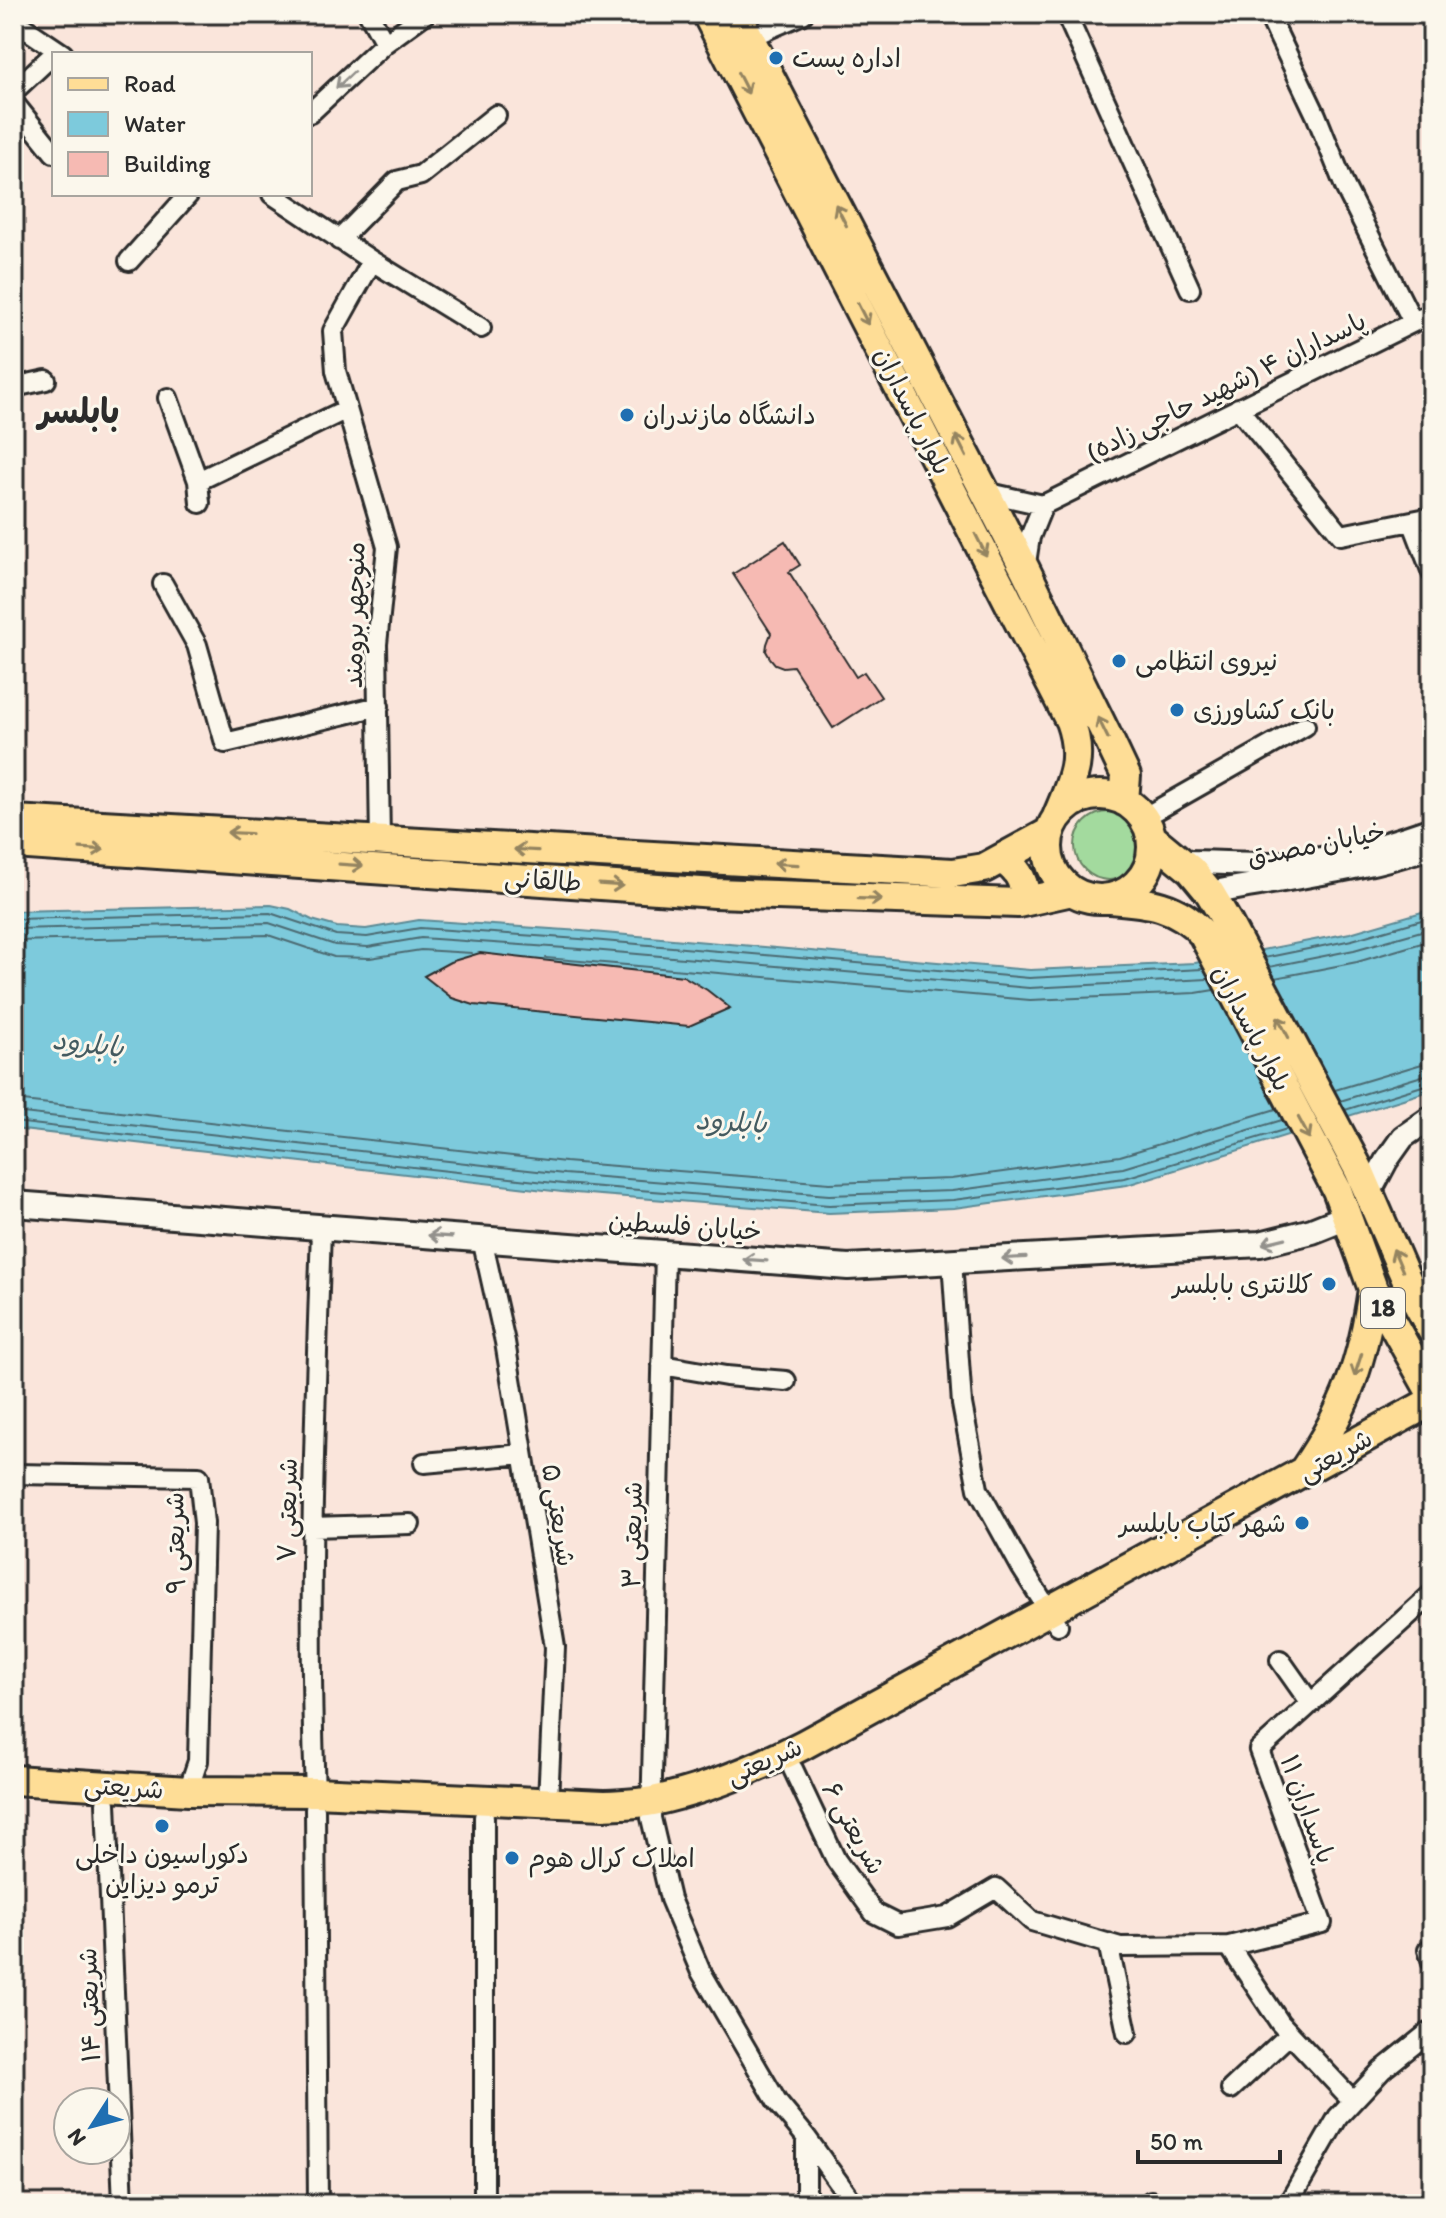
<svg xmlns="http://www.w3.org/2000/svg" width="1446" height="2218" font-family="Itim,'Playpen Sans Arabic',sans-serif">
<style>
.green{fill:#a3da9e;stroke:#678264;stroke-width:2}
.water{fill:#7dcadc;stroke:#5c8a95;stroke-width:2}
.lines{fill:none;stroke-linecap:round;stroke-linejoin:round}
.shore{stroke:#4c6b72;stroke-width:2}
.building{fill:#f6bab3;stroke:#2b2b2b;stroke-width:2}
.minor-casing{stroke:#2b2b2b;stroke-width:24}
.tertiary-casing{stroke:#2b2b2b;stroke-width:28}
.secondary-casing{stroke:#2b2b2b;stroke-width:30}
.primary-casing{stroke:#2b2b2b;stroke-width:34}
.minor{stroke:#fbf7ec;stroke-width:18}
.tertiary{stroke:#fbf7ec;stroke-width:22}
.secondary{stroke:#fbf7ec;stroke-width:24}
.primary{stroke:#fedd96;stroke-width:28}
.oneway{stroke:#93918c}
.oneway2{stroke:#948460}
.poi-dot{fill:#1f6fb2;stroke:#fbf7ec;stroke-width:3}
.labels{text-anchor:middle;stroke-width:6;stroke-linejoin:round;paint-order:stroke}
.shield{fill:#fbf7ec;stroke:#696865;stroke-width:2}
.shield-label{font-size:24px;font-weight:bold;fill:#2b2b2b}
.poi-label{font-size:26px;fill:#2b2b2b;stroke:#fbf7ec;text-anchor:start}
.street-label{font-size:26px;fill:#2b2b2b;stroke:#fbf7ec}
.water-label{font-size:28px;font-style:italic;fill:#445b60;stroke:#fbf7ec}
.district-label{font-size:34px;font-weight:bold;fill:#2b2b2b;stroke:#fbf7ec}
</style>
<rect width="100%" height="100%" fill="#fae5db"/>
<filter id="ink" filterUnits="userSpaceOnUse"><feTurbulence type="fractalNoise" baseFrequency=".0125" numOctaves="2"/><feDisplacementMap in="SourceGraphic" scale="16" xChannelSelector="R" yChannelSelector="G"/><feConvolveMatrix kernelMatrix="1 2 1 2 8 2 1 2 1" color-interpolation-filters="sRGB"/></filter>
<g filter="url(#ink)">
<path class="green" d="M1075 846a34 34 0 1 1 68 0a34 34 0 1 1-68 0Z"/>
<path class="water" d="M 271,905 L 290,909 L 312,920 L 337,927 L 366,929 L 419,920 L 581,931 L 1030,970 L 1195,963 L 1350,933 L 1432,909 L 1432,1090 L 1127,1185 L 954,1208 L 829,1213 L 562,1192 L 14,1129 L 14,911 Z"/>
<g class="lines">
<path class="shore" d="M 14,919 L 270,913 L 336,935 L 367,937 L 420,928 L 580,939 L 1029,978 L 1203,969
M 14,929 L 269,923 L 335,945 L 368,947 L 421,938 L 580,949 L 1029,988 L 1208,979
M 14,941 L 268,935 L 334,957 L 370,958 L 421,950 L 472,953
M 546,958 L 1030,1000 L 1196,993 L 1214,990
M 1264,958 L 1352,940 L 1432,917
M 1269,967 L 1354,950 L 1432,928
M 1275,978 L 1357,962 L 1432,940
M 1335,1090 L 1432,1061
M 14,1100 L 565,1162 L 830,1183 L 951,1179 L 1120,1156 L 1276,1109
M 1340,1101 L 1432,1073
M 1345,1110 L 1432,1083
M 14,1112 L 564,1174 L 829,1195 L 952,1191 L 1123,1168 L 1282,1120
M 14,1122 L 563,1184 L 829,1205 L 953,1200 L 1125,1178 L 1287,1129"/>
</g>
<path class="building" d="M 785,541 L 800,565 L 789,572 L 856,677 L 864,672 L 881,697 L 833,728 L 793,666 L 783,667 L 775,664 L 770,658 L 766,651 L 767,644 L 771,633 L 733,574 Z
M 480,953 L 683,976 L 707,990 L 730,1008 L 689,1026 L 474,1005 L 452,998 L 424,976 L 450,962 Z"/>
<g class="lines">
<defs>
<path id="minor" d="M 369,14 L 385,43
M 1066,14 L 1190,289
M 1268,14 L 1316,115 L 1345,187 L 1413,322
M 14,21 L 63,54
M 750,37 L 803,14
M 14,91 L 57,51
M 14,103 L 54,153
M 310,113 L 385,43 L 425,14
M 272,194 L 372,261 L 481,328
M 339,240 L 397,181 L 421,175 L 496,115
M 129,261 L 189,194
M 372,261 L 333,331 L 336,371 L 387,547 L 377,644 L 380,842
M 14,387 L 46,380
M 168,398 L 198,481 L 200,503
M 1238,408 L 1341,535 L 1432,517
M 198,481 L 347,409
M 985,492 L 1043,505 L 1432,313
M 1412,521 L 1432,573
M 1025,569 L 1030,537 L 1043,505
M 163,584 L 197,645 L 225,743 L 379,706
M 1143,818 L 1305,726
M 482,1239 L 505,1342 L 555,1647 L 548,1801
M 665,1253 L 651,1818 L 670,1899 L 700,1970 L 777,2102 L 806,2137 L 854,2204
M 952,1261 L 962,1404 L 978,1489 L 1021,1567 L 1058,1625
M 662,1365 L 726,1376 L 786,1381
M 424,1463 L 523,1454
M 14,1474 L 199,1477 L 204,1523 L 198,1761 L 188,1791
M 312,1527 L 410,1524
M 1280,1660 L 1311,1704
M 793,1769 L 836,1860 L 874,1913 L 898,1925 L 947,1917 L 996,1888 L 1032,1921 L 1120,1947 L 1229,1946 L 1322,1923 L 1259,1750 L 1432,1594
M 315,1792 C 307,1604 315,1417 321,1229
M 106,1803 L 123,2204
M 315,1809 L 318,2204
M 1108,1943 L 1127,2033
M 1229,1946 L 1280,2023 L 1353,2101
M 1432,1947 L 1428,1950 L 1432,1962
M 1231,2089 L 1290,2034
M 806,2137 L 806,2204
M 1151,2201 L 1153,2204
M 484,2204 L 484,1817
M 1288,2204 L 1338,2117 L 1382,2070 L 1428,2033 L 1432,2036"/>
<path id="tertiary" d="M 1182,862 C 1211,862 1240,864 1269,864 C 1324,863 1381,847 1432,829
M 1210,893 C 1284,878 1360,871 1432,846
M 1369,1193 L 1386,1161 L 1403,1137 L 1432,1117"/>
<path id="secondary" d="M 14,1204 L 848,1267 L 1260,1244 L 1312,1231 L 1347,1217"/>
<path id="primary" d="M 707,14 L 1070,721 C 1084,760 1072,781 1057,817
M 737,14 L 1025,569 L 1109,740 L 1126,776 L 1124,801
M1048 847a52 52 0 1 1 104 0a52 52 0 1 1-104 0Z
M 14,820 L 953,873 L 984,868 L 1050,832
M 1151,837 L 1191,870 L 1210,893 L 1229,925 L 1359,1170 L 1414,1297 L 1432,1330
M 14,844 L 715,893 L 1018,903 L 1072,891
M 1002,859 C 1017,869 1023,878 1025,895 L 1018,903
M 1109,899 C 1147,902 1177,904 1203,934 L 1337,1190 L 1373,1289 L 1432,1394
M 1305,1469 C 1346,1409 1363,1361 1373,1289
M 14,1780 L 188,1791 L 315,1792 L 604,1805 C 620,1804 637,1804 653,1801 C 705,1790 756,1769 803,1745 L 1432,1401"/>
</defs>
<use href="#minor" class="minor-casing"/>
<use href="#tertiary" class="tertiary-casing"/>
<use href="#secondary" class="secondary-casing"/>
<use href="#primary" class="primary-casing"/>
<use href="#minor" class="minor"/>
<use href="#tertiary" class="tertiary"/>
<use href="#secondary" class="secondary"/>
<use href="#primary" class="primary"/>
</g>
<defs><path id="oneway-shaft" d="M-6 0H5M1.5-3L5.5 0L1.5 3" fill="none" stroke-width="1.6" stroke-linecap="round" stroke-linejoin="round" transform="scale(2)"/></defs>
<g class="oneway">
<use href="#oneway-shaft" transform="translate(345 80) rotate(137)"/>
<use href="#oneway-shaft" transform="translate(440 1236) rotate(-176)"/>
<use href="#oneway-shaft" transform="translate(1274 1241) rotate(166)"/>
<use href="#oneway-shaft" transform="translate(1014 1258) rotate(177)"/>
<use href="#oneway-shaft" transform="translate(755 1260) rotate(-176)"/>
</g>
<g class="oneway2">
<use href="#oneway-shaft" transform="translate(743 83) rotate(63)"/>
<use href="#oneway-shaft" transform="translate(841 215) rotate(-117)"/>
<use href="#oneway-shaft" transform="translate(863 314) rotate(63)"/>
<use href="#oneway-shaft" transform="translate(961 446) rotate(-117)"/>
<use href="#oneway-shaft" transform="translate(981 545) rotate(63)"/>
<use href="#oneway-shaft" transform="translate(1103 728) rotate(-116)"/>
<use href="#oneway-shaft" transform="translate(239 833) rotate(-177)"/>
<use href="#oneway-shaft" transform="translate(92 849) rotate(4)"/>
<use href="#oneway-shaft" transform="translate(526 850) rotate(-177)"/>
<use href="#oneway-shaft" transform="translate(786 864) rotate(-177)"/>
<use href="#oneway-shaft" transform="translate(351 865) rotate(4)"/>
<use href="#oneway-shaft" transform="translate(611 885) rotate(4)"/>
<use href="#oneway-shaft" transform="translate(870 899) rotate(2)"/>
<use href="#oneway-shaft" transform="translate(1283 1027) rotate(-118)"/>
<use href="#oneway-shaft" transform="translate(1304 1128) rotate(62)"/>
<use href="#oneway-shaft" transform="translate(1398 1260) rotate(-113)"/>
<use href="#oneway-shaft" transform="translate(1358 1365) rotate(108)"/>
</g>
</g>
<g class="poi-dot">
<circle cx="776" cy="58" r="8"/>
<circle cx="627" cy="415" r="8"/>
<circle cx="1119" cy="661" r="8"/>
<circle cx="1177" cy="710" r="8"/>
<circle cx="1329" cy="1284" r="8"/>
<circle cx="1302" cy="1523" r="8"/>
<circle cx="162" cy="1826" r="8"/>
<circle cx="512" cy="1858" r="8"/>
</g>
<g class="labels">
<rect class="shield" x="1361" y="1288" width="44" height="40" rx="6"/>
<g class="shield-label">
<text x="1383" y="1316">18</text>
</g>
<g class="poi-label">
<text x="792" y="67">اداره پست</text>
<text x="643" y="424">دانشگاه مازندران</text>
<text x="1135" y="670">نیروی انتظامی</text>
<text x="1193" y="719">بانک کشاورزی</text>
<text x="1313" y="1293" text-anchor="end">کلانتری بابلسر</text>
<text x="1286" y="1532" text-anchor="end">شهر کتاب بابلسر</text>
<text x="162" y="1863" text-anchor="middle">دکوراسیون داخلی<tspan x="162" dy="30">ترمو دیزاین</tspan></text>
<text x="528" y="1867">املاک کرال هوم</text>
</g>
<g class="street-label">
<text transform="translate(1226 386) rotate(-26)" y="9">پاسداران ۴ (شهید حاجی زاده)</text>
<text transform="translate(913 411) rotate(63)" y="9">بلوار پاسداران</text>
<text transform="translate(354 615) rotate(-89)" y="9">منوچهر برومند</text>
<text transform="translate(1316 844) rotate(-11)" y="9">خیابان مصدق</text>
<text transform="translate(543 880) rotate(4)" y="9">طالقانی</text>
<text transform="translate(1252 1028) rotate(62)" y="9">بلوار پاسداران</text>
<text transform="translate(685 1226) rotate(4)" y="9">خیابان فلسطین</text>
<text transform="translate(1335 1455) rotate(-29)" y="9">شریعتی</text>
<text transform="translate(287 1510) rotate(-89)" y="9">شریعتی ۷</text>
<text transform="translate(559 1515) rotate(81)" y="9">شریعتی ۵</text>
<text transform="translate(632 1535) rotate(-89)" y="9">شریعتی ۳</text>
<text transform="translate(175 1543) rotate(-91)" y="9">شریعتی ۹</text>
<text transform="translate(764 1761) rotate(-24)" y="9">شریعتی</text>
<text transform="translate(124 1787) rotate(4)" y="9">شریعتی</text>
<text transform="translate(1308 1809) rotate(70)" y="9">پاسداران ۱۱</text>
<text transform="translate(854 1828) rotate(61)" y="9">شریعتی ۶</text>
<text transform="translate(89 2005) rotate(-92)" y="9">شریعتی ۱۴</text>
</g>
<g class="water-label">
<text transform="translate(88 1043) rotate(7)" y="10">بابلرود</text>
<text transform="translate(731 1121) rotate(3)" y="10">بابلرود</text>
</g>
<g class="district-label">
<text x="79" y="423">بابلسر</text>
</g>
</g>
<rect width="1446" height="2218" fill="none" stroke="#fbf7ec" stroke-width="48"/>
<rect x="24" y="24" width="1398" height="2170" fill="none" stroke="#2b2b2b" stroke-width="3" filter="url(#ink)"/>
<rect x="52" y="52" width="260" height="144" fill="#fbf7ec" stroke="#a8a59f" stroke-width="2"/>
<rect x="68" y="78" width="40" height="12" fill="#fedd96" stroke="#a8a59f" stroke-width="2"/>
<text x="124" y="92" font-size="24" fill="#2b2b2b">Road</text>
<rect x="68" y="112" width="40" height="24" fill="#7dcadc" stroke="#a8a59f" stroke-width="2"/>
<text x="124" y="132" font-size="24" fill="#2b2b2b">Water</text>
<rect x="68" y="152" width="40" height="24" fill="#f6bab3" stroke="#a8a59f" stroke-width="2"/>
<text x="124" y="172" font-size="24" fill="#2b2b2b">Building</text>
<g transform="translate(92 2126) rotate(234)"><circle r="38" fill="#fbf7ec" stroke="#a8a59f" stroke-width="2"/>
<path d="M0-6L14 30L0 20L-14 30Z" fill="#1f6fb2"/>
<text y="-12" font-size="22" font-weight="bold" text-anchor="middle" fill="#2b2b2b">N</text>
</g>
<path d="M1138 2150v12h142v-12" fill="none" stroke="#2b2b2b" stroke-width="4"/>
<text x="1150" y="2150" font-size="24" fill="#2b2b2b" stroke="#fbf7ec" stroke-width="6" paint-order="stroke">50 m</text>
</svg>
